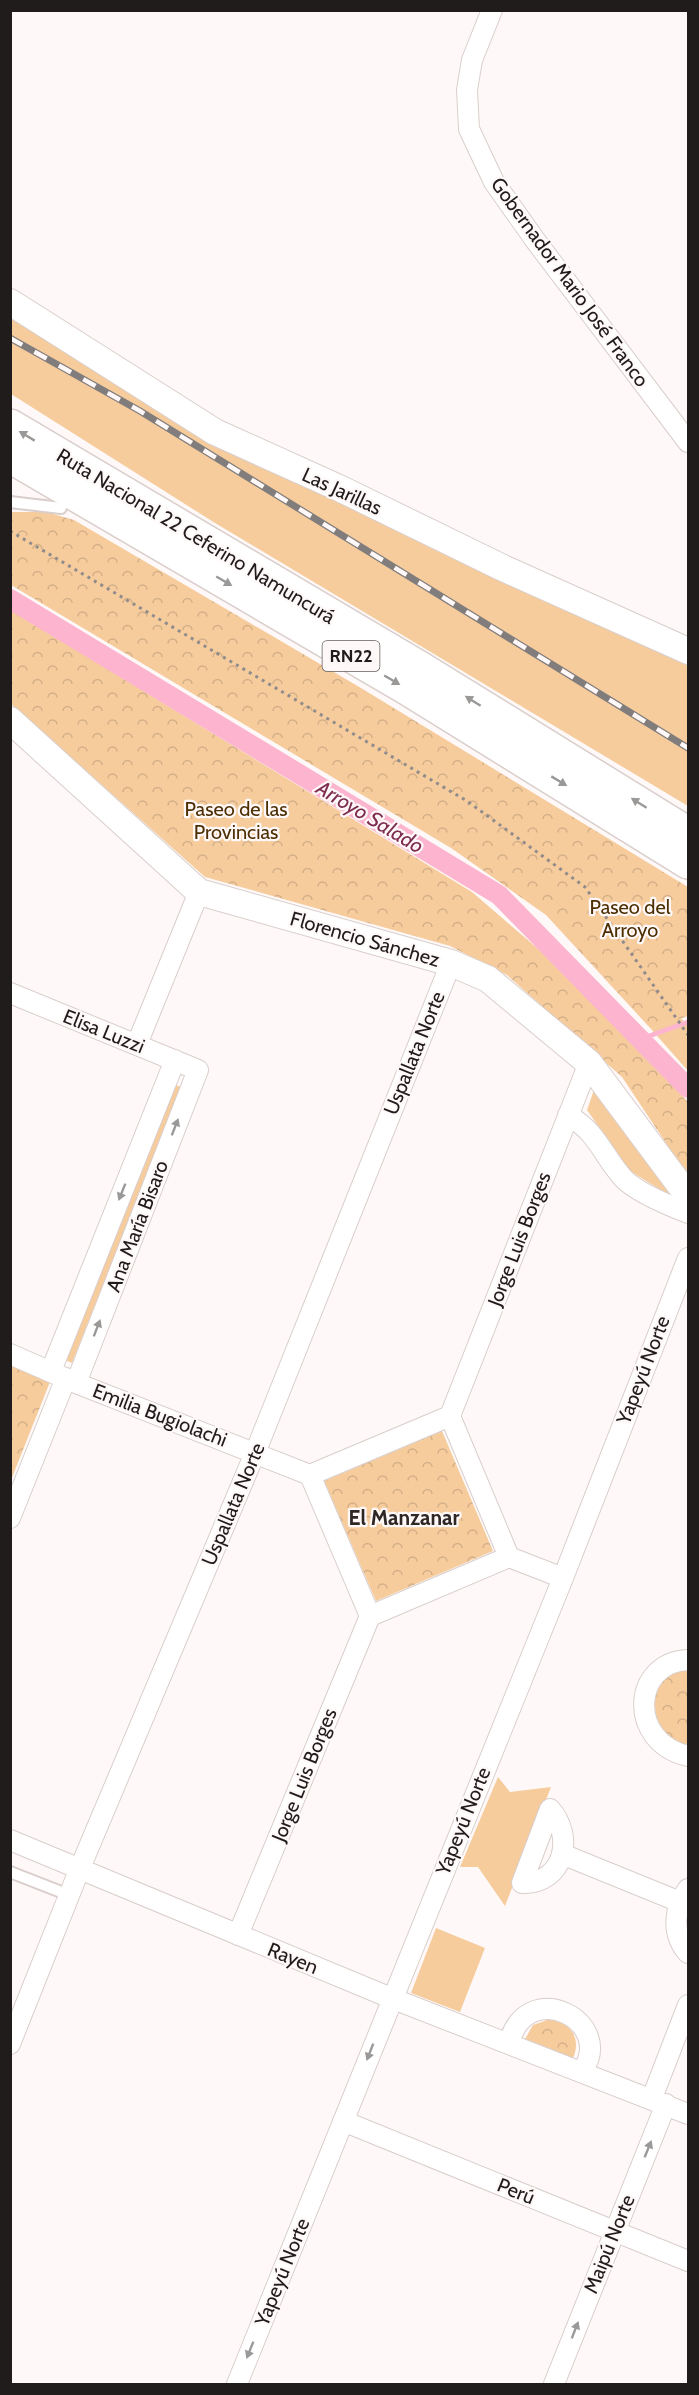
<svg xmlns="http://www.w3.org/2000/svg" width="699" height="2395" font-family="Cabin,sans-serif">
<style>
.green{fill:#f6cc9d}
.park{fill:url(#park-crowns)}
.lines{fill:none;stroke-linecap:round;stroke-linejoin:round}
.stream{stroke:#fdb5cf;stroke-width:5}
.canal{stroke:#fdb5cf;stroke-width:20}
.service-casing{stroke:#d9cecb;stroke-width:14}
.minor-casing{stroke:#d9cecb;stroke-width:22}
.tertiary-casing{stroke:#d9cecb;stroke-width:28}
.trunk-casing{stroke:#d9cecb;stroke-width:36}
.path{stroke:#918c8b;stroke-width:3;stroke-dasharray:3 4.5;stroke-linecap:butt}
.service{stroke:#fff;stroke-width:10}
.minor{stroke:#fff;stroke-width:20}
.tertiary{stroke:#fff;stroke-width:26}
.trunk{stroke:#fff;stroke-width:33}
.rail-casing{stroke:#817d7c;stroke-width:7}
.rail{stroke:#fef9f8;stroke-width:4.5;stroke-dasharray:14;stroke-linecap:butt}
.oneway{fill:#9b9998}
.labels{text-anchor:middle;stroke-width:4.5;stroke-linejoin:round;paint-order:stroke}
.shield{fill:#fef9f8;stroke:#635e5d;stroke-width:1.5}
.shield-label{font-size:18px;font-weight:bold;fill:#201c1b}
.street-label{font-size:20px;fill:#201c1b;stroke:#fef9f8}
.park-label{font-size:20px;fill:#4e2f03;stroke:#fef9f8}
.water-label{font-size:21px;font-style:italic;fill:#7e2d51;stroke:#fef9f8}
.neighbourhood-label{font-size:21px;font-weight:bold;fill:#2f2725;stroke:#fef9f8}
</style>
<defs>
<pattern id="park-crowns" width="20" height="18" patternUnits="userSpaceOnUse" patternTransform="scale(1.5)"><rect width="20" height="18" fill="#f6cc9d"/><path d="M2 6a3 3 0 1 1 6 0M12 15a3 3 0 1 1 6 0" fill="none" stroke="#d3af87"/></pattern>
</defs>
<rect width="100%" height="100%" fill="#fef9f8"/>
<path class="green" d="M 10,309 L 238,457 L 347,499 L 688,666 L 688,806 L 215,523 L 11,394 Z
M 681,1018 L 688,1026 L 688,1071 L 651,1029 Z
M 173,1084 L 181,1087 L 72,1363 L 65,1360 Z
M 595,1087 L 674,1198 L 630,1171 L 587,1110 Z
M 498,1777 L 510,1792 L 551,1787 L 505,1906 L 478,1867 L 460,1867 Z
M 436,1928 L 485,1948 L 460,2012 L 411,1993 Z"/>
<path class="park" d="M 11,512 L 46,512 L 74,520 L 361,688 L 688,887 L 688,1016 L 651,1029 L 546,915 L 451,848 L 11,585 Z
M 11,610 L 472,892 L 565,972 L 688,1102 L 688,1176 L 622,1077 L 507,975 L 450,946 L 205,877 L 11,704 Z
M 11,1366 L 50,1382 L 11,1480 Z
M 442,1431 L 493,1551 L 376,1601 L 324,1481 Z
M 688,1669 L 688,1745 C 645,1739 643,1673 688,1669 Z
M 550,2019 C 570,2022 582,2038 573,2058 L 525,2039 L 533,2025 Z"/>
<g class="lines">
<path class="stream" d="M 641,1039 L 688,1022"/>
<path class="canal" d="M 10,599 L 499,895 L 688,1088"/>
<defs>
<path id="service" d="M 10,502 L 61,508
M 10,1872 L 69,1895"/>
<path id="minor" d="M 492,10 L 472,60 L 467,90 L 469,129 L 494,182 L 535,240 L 688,442
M 10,993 L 198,1070 L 76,1383
M 137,1044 L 199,892
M 568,1115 C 599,1134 601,1153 623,1178 C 636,1192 670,1206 688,1213
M 10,1354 L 76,1383 L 310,1475
M 51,1371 L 175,1060
M 450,1416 L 509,1557 L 370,1616 L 310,1475 Z
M 450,1416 L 589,1063
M 10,1518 L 66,1378
M 509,1557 L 563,1578
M 688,1660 C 632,1662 627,1742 688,1756
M 550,1809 C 575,1837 564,1884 522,1883 Z
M 10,1840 L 391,1998 L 688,2114
M 562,1854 L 680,1902
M 688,1889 C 674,1907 671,1934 688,1953
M 238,1935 L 370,1616
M 509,2043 C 527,1975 617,2022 582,2071
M 10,2044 L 80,1868 L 255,1453 L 451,963
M 652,2098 L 688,2005
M 343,2121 L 688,2261
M 237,2384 L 563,1578 L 688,1258
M 554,2384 L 666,2104"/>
<path id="tertiary" d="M 10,302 L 215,432 L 339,488 L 503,568 L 688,651
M 10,720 L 199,892 L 451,963 L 488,979 L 589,1063 L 688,1196"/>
<path id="trunk" d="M 10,426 L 421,669 L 688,834
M 10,456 L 407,688 L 688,862"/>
</defs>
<use href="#service" class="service-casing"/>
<use href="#minor" class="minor-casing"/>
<use href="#tertiary" class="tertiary-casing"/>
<use href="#trunk" class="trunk-casing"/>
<path class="path" d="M 10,531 L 467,801 L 585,887 L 688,1035"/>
<use href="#service" class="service"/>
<use href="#minor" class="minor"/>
<use href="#tertiary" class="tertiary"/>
<use href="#trunk" class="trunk"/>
<defs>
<path id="rail" d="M 10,338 L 140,411 L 688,748"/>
</defs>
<use href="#rail" class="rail-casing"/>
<use href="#rail" class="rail"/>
</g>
<defs><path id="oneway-solid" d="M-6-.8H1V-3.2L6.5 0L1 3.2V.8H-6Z" transform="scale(1.5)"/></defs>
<g class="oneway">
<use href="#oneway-solid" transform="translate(27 436) rotate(-149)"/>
<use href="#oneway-solid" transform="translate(224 581) rotate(30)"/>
<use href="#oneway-solid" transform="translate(392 680) rotate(30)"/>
<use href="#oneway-solid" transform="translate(473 701) rotate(-148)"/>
<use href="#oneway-solid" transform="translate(559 781) rotate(31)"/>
<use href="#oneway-solid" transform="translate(639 803) rotate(-148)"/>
<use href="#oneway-solid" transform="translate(175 1127) rotate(-69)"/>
<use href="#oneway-solid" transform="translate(122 1192) rotate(112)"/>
<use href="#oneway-solid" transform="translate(97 1328) rotate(-69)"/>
<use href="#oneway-solid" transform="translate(370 2052) rotate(111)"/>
<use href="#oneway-solid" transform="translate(648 2149) rotate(-68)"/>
<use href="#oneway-solid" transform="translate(575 2330) rotate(-69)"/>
<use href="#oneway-solid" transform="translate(250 2350) rotate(112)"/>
</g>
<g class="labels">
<rect class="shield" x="322.5" y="641" width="57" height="30" rx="4.5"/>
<g class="shield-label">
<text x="351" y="662">RN22</text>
</g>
<g class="street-label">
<text transform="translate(570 282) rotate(54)" y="7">Gobernador Mario José Franco</text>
<text transform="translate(342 491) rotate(25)" y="7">Las Jarillas</text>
<text transform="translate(196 536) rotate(31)" y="7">Ruta Nacional 22 Ceferino Namuncurá</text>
<text transform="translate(365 939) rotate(16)" y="7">Florencio Sánchez</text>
<text transform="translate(104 1031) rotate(22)" y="7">Elisa Luzzi</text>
<text transform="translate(414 1053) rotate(-68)" y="7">Uspallata Norte</text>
<text transform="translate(137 1226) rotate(-69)" y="7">Ana María Bisaro</text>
<text transform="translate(519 1239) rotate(-69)" y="7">Jorge Luis Borges</text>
<text transform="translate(643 1370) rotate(-69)" y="7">Yapeyú Norte</text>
<text transform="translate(160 1415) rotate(21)" y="7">Emilia Bugiolachi</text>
<text transform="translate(233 1504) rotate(-67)" y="7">Uspallata Norte</text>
<text transform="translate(304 1775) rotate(-68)" y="7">Jorge Luis Borges</text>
<text transform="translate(463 1821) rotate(-68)" y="7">Yapeyú Norte</text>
<text transform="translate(293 1958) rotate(22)" y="7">Rayen</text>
<text transform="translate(516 2191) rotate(22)" y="7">Perú</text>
<text transform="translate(609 2244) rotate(-68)" y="7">Maipú Norte</text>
<text transform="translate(282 2272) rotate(-68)" y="7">Yapeyú Norte</text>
</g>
<g class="park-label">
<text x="236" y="816">Paseo de las<tspan x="236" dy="23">Provincias</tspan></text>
<text x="630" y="914">Paseo del<tspan x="630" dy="23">Arroyo</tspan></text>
</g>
<g class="water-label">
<text transform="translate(370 817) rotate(31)" y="7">Arroyo Salado</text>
</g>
<g class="neighbourhood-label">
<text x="404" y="1525">El Manzanar</text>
</g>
</g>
<rect width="699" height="2395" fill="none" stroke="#201c1b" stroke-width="24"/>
</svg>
